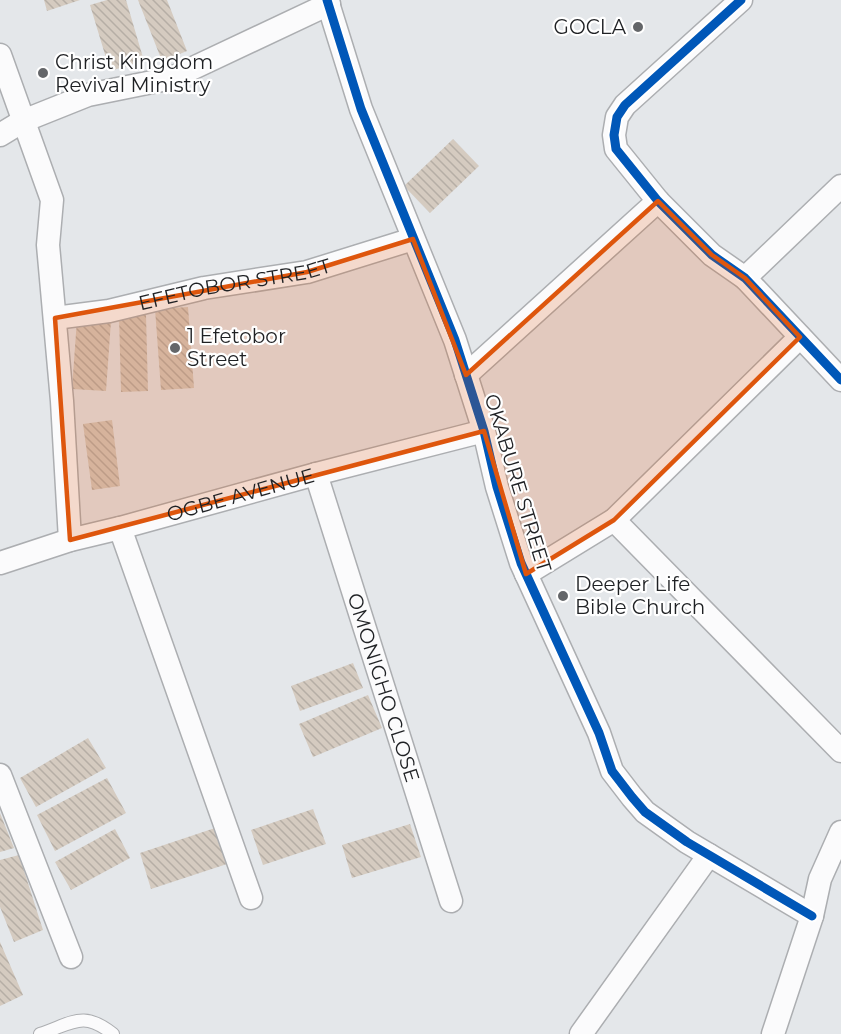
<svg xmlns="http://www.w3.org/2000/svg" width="841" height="1034" font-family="Montserrat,sans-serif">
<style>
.building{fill:url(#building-back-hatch)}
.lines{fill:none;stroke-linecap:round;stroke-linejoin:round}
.service-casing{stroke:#acaeb1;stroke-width:14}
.minor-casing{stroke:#acaeb1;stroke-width:25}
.service{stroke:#fbfbfc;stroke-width:12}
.minor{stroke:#fbfbfc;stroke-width:22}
.cycleway-casing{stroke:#fff;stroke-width:13}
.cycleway{stroke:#0057b8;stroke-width:9}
.marked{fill:#de560d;fill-opacity:0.2;stroke:#de560d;stroke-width:4.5;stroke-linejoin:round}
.poi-dot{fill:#646669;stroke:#fff;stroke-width:2}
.labels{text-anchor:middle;stroke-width:4.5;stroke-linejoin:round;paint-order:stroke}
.poi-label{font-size:20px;fill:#1f2124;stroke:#fff;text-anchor:start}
.street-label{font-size:20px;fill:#1f2124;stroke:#fff}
</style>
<defs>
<pattern id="building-back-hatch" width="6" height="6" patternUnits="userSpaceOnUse" patternTransform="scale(1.5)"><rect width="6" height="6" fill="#d5cbc0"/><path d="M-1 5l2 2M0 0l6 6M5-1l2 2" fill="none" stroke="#b6aea5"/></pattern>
</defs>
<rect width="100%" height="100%" fill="#e4e7ea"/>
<path class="building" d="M 44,0 L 80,0 L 47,11 Z
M 107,0 L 126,0 L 144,61 L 110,71 L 90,5 Z
M 138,0 L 167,0 L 187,51 L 162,61 Z
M 453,139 L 479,166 L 430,213 L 404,186 Z
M 188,307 L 194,388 L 161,390 L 155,309 Z
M 146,315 L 148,391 L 121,392 L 119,316 Z
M 77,319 L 111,321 L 106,391 L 72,389 Z
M 112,420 L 120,486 L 92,490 L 83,424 Z
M 353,663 L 363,688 L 300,711 L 291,686 Z
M 368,695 L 382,728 L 313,757 L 299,724 Z
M 88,738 L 106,768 L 36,807 L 20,778 Z
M 107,778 L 126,813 L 55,851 L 37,815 Z
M 313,809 L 326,844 L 263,865 L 251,830 Z
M 0,813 L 14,848 L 0,852 Z
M 410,824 L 421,857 L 352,878 L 342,845 Z
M 218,827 L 230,863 L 151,889 L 140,853 Z
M 115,829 L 130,858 L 71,890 L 55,862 Z
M 19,855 L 43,930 L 14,942 L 0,907 L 0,860 Z
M 0,942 L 23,995 L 0,1006 Z"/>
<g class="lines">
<defs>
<path id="service" d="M 40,1034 C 73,1023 83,1010 113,1034"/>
<g id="minor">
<path d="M 327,0 L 361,109 L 455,340 L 484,431 L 497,487 L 521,563 L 599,733 L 612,771 L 632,797 L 645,812 L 687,842 L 812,916"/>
<path d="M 741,0 L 625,105 L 617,117 L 614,135 L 616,149 L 658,201 L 712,255 L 745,278 L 841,380"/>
<path d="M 0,55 L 52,200 L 48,245 L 62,401 L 70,540"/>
<path d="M 0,135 L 23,121 L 88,95 L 172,78 L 329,4"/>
<path d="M 745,278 L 841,186"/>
<path id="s1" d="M 55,318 L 109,311 L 204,288 L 307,272 L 413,239"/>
<path d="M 466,375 L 658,201"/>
<path id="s2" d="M 316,474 L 451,901"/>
<path d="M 614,520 L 841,751"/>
<path d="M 120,528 L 251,898"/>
<path id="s3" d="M 0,563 L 70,540 L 120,528 L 316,474 L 484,431"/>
<path d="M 526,574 L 614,520 L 800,337"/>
<path d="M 0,775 L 71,957"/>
<path d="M 581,1034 L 709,855"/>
<path d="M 773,1034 L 812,916 L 820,879 L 841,832"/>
</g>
</defs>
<use href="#service" class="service-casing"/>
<use href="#minor" class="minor-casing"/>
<use href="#service" class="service"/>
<use href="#minor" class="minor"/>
<defs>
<path id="cycleway" d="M 327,0 L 361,109 L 455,340 L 484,431 L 497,487 L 521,563 L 599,733 L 612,771 L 632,797 L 645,812 L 687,842 L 812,916
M 741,0 L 625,105 L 617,117 L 614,135 L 616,149 L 658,201 L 712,255 L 745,278 L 841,380"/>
</defs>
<use href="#cycleway" class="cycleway-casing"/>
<use href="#cycleway" class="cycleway"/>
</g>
<path class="marked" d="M 658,201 L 712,255 L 745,278 L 800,337 L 614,520 L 526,574 L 484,431 L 70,540 L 55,318 L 307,272 L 413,239 L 466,375 Z"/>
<g class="poi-dot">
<circle cx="638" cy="27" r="6"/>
<circle cx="43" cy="73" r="6"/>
<circle cx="175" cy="348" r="6"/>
<circle cx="563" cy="596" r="6"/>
</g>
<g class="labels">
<g class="poi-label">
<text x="626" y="34" text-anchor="end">GOCLA</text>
<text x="55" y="69">Christ Kingdom<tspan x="55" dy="23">Revival Ministry</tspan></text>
<text x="187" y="343">1 Efetobor<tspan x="187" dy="23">Street</tspan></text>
<text x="575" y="591">Deeper Life<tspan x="575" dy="23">Bible Church</tspan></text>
</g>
<g class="street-label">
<text dy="7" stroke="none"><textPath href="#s1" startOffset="183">EFETOBOR STREET</textPath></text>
<text transform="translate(518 483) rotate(73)" y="7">OKABURE STREET</text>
<text dy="7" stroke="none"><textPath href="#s3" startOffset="250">OGBE AVENUE</textPath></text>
<text dy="7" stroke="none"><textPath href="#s2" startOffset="224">OMONIGHO CLOSE</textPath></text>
</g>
</g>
</svg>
